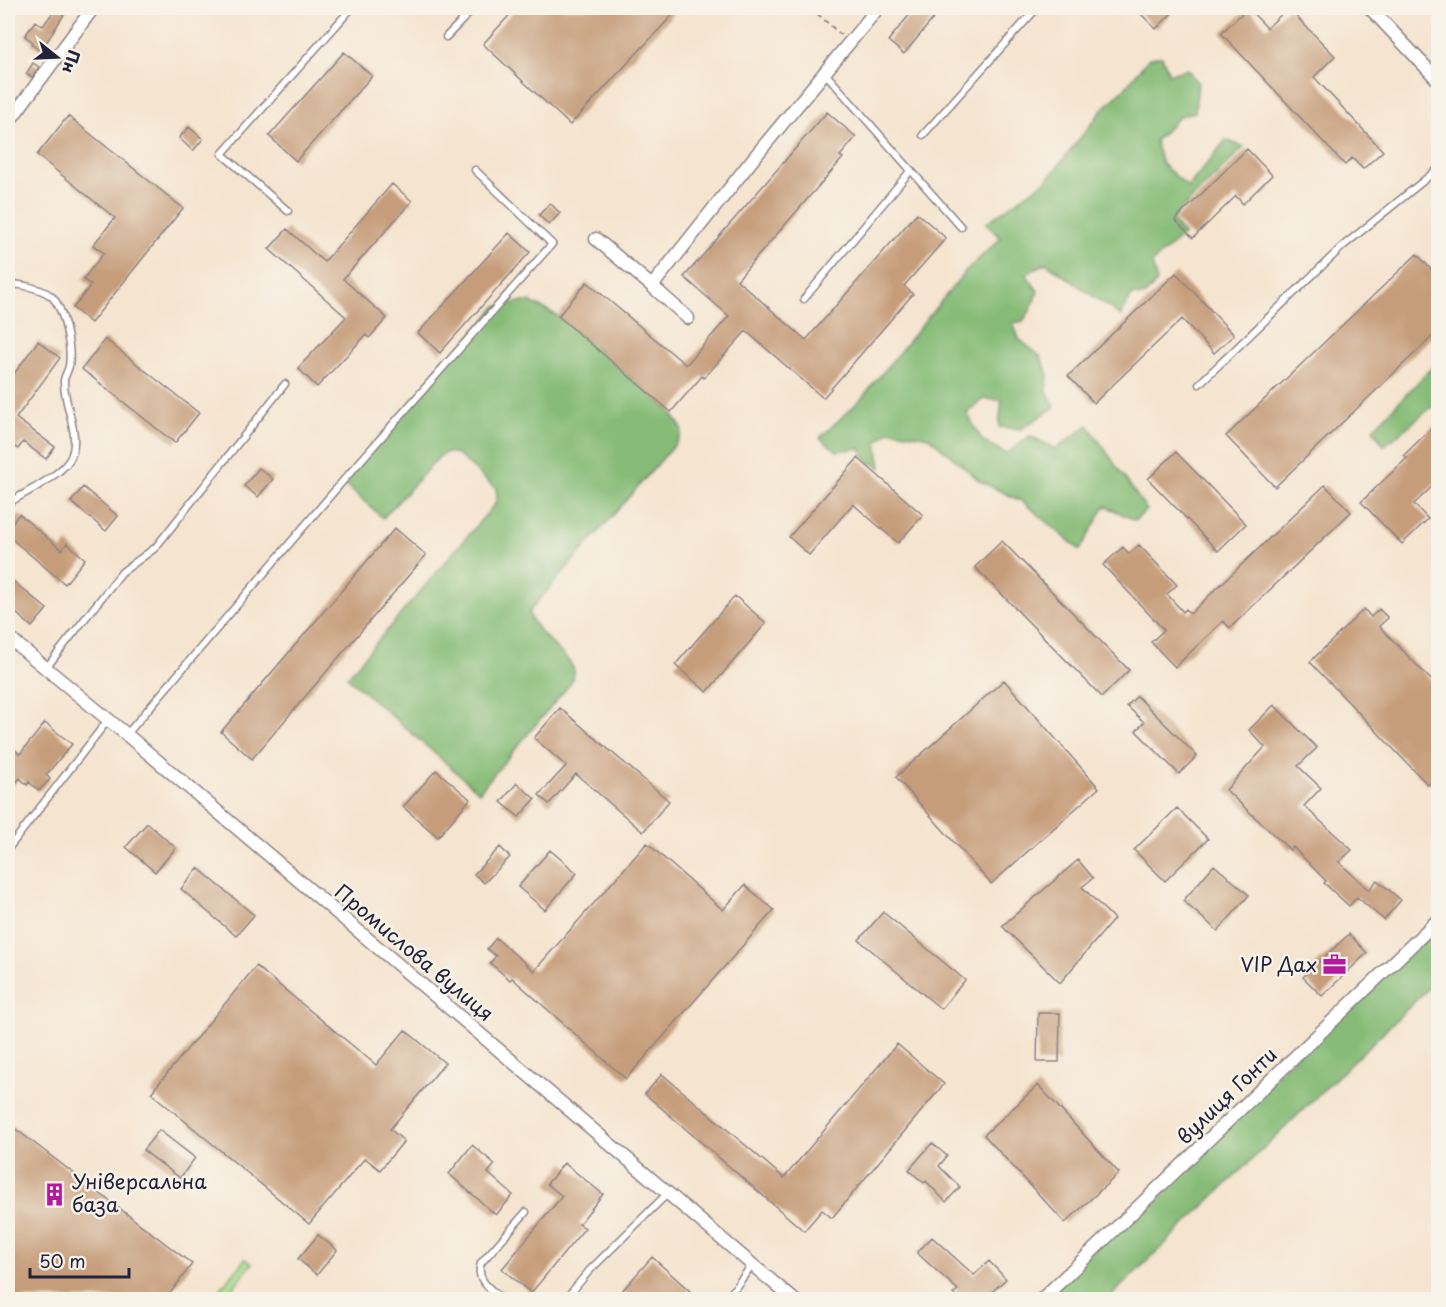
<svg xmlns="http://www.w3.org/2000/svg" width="1446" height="1307" font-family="'Playpen Sans',sans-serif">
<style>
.green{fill:#a8dc8b;stroke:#657f63;stroke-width:1.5}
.forest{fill:#86bc77;stroke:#546f59;stroke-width:1.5}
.building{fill:#c69d7a}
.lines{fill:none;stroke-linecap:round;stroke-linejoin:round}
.service-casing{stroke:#8c8385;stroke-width:9}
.minor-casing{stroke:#8c8385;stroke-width:15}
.path{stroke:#8c8385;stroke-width:2;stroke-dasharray:4.5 4.5;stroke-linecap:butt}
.service{stroke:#fff;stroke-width:6}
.minor{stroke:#fff;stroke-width:12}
.labels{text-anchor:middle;stroke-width:5;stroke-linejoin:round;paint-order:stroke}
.street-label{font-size:20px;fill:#22223b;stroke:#f7f3e8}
.poi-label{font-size:20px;fill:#22223b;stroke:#f7f3e8;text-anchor:end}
</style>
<rect width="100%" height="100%" fill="#f7f3e8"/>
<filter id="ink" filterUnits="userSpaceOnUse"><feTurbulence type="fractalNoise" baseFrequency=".0167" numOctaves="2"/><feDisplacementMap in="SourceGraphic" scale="12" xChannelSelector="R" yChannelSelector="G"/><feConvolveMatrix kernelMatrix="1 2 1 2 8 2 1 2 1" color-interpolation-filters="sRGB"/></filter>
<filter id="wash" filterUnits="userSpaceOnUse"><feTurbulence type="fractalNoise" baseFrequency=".008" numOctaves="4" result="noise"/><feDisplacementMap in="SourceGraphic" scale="24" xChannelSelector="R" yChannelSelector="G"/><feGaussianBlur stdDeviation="1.35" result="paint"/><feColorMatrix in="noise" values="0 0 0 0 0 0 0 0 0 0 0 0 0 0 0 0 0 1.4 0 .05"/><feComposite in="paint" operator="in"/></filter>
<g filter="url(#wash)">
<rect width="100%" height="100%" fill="#f5e4cf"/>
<path class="green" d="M 245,1259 L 252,1264 L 224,1299 L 212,1299 Z"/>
<path class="forest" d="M 1162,56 L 1169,74 L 1187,69 L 1198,83 L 1195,112 L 1180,116 L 1155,141 L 1162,164 L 1188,187 L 1226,140 L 1244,147 L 1173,218 L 1173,222 L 1184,234 L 1152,263 L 1157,282 L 1144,296 L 1132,295 L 1121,316 L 1046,263 L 1026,274 L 1038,291 L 1030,311 L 1023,321 L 1013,323 L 1019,339 L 1041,357 L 1048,374 L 1047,391 L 1055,407 L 1021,429 L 999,427 L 1002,400 L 983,399 L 967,413 L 982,440 L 1006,454 L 1030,436 L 1056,449 L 1088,425 L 1147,510 L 1135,520 L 1105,506 L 1080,550 L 1023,502 L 980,481 L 929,437 L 890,430 L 877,442 L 881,468 L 868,461 L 860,448 L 837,451 L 820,438 L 861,399 L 965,272 L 1001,238 L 986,223 L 1048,179 L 1102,110 L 1126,87 L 1149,58 Z
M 521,302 L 531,302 L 558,316 L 671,412 L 682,429 L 681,435 L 677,442 L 531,609 L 529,614 C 535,633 573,659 574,671 C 575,675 572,680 570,684 L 479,792 L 347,677 L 495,504 L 497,497 L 496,489 L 458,455 C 450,451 446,452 439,457 L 383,518 L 342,482 L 497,306 Z
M 1438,361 L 1438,402 L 1384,446 L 1373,429 Z
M 1438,920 L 1438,979 L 1108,1299 L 1041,1300 Z"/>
<g id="blocks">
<path class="building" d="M 56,8 L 68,8 L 41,51 L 31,44 L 33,42 L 25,36 L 35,21 L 43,26 Z
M 516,8 L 679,8 L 570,125 L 483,44 Z
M 915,8 L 942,8 L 904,54 L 888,41 Z
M 1135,8 L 1177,8 L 1156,29 Z
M 1248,8 L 1267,28 L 1288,8 L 1335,56 L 1314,77 L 1383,151 L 1363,169 L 1352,158 L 1345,165 L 1221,33 Z
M 344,52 L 372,76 L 296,161 L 269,136 Z
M 33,63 L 39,67 L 32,77 L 26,74 Z
M 827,112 L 856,137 L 840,156 L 843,158 L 737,280 L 806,340 L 917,213 L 946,238 L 904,286 L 913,294 L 823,398 L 746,331 L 704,378 L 702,376 L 671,412 L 558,316 L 587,282 L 686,365 L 729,316 L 684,277 Z
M 68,116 L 183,208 L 91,323 L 73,308 L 91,285 L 83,279 L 104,253 L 93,245 L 115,218 L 37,155 Z
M 189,127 L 203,139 L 193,151 L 179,138 Z
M 1247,149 L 1272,175 L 1243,204 L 1236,196 L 1193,238 L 1175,220 Z
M 392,184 L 412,201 L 343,279 L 387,318 L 369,338 L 366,335 L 317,387 L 298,368 L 346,317 L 269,249 L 287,229 L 324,262 Z
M 550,203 L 560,213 L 549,225 L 539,215 Z
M 509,233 L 530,252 L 440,353 L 418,333 Z
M 1417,254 L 1438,277 L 1438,331 L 1275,487 L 1226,436 Z
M 1176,273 L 1234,335 L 1214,353 L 1182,319 L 1094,403 L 1068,376 Z
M 105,339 L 199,413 L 175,443 L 82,369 Z
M 38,341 L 60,358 L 16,418 L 55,447 L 46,459 L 23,442 L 18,449 L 8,441 L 8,382 Z
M 1438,422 L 1438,481 L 1414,504 L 1428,519 L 1402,544 L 1361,502 L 1407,458 L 1404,455 Z
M 1176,452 L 1246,524 L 1218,551 L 1148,479 Z
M 858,458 L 923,515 L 898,543 L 853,504 L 809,555 L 789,537 Z
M 259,468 L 273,479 L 258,497 L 244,486 Z
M 1325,485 L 1351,512 L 1230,628 L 1223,621 L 1175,667 L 1151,642 L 1164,630 L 1103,565 L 1123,547 L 1129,554 L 1139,545 L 1177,585 L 1167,594 L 1183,612 L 1186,609 L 1190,614 Z
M 83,487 L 118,516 L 106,531 L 71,502 Z
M 19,514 L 62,550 L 67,543 L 85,559 L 65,584 L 8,536 L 8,528 Z
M 395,528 L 426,555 L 252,759 L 221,732 Z
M 1002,541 L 1129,670 L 1102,697 L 975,567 Z
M 8,577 L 47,609 L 32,627 L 8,606 Z
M 735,596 L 766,623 L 707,692 L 675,665 Z
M 1364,609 L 1371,617 L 1379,609 L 1388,618 L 1379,626 L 1438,687 L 1438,774 L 1428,785 L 1310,662 Z
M 1004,680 L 1099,788 L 991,884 L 896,777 Z
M 1137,696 L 1197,756 L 1179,774 L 1136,731 L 1144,722 L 1127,706 Z
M 1274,705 L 1317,748 L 1298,766 L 1321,788 L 1304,806 L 1352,850 L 1339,862 L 1369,890 L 1377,880 L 1401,900 L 1384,920 L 1357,897 L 1349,906 L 1324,883 L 1326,881 L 1293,847 L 1290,850 L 1226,790 L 1265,747 L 1249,730 Z
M 560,708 L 669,801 L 643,832 L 576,774 L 549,804 L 539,795 L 566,766 L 534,738 Z
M 45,723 L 72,744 L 46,775 L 50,779 L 39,791 L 29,782 L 27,785 L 20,778 L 8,792 L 8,744 L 20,754 Z
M 436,770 L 470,799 L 438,837 L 403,807 Z
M 517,783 L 535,799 L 519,817 L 501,802 Z
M 1177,808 L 1208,839 L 1165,881 L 1134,850 Z
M 147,823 L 176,848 L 155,872 L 126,847 Z
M 647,843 L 723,910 L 745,885 L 774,910 L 626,1079 L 512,978 L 510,980 L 490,963 L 496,956 L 487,949 L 496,938 L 534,971 Z
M 500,847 L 510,857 L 484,883 L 474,874 Z
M 550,850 L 577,873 L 545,910 L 518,887 Z
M 1078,860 L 1093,878 L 1082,887 L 1114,919 L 1060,983 L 1002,926 Z
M 1214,865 L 1249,895 L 1218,931 L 1183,901 Z
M 198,868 L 254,915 L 236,936 L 181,889 Z
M 883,912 L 965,980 L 941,1009 L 859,940 Z
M 1349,934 L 1367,953 L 1322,996 L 1303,977 Z
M 256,966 L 376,1065 L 405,1030 L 445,1063 L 390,1129 L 404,1141 L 380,1170 L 365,1158 L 309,1224 L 151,1093 Z
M 1038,1013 L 1060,1013 L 1059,1062 L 1037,1062 Z
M 897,1044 L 944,1084 L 832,1218 L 822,1210 L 804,1231 L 645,1094 L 662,1074 L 784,1178 Z
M 1038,1085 L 1119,1173 L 1065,1223 L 984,1135 Z
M 8,1123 L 192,1264 L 166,1299 L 8,1299 Z
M 159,1130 L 195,1158 L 180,1178 L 143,1150 Z
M 932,1143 L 947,1156 L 939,1166 L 960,1187 L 946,1202 L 926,1181 L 924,1183 L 909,1170 Z
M 472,1145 L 495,1164 L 488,1173 L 513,1195 L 496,1215 L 449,1174 Z
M 564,1163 L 603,1194 L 579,1224 L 585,1228 L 531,1293 L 502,1269 L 562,1196 L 547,1184 Z
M 318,1235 L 337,1250 L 317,1275 L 298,1259 Z
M 932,1237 L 974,1275 L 989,1261 L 1006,1279 L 984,1299 L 959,1299 L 953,1294 L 958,1290 L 917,1253 Z
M 652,1257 L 690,1291 L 683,1299 L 632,1299 L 622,1291 Z"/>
</g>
</g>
<g filter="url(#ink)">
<use href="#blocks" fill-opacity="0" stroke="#8c8385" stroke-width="1.5"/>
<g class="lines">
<defs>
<path id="service" d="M 446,37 L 474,8
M 825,73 L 961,227
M 923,135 L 1037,8
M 288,211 L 222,154 L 350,10 L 346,8
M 8,284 C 20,284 41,288 51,296 C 64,307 72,350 69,366 C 68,372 63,377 64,383 C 64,406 82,436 70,459 C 60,476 25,493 8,503
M 804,299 L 911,170
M 1199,384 L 1343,246 L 1438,169
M 46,668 L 122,572 L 155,548 L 285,384
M 127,734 L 342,482 L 552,244 L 475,170
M 8,849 L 108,720
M 503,1300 C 491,1289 475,1281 481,1263 L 526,1212
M 565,1300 L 589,1271 L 667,1194
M 726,1300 L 752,1265"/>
<path id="minor" d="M 1370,8 L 1438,80
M 8,123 L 93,8
M 596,239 L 652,286
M 688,318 L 652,286 L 753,159 L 878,8
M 8,637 L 127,735 L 794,1300
M 1041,1300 L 1438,920"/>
</defs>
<use href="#service" class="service-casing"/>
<use href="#minor" class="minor-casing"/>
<path class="path" d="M 811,8 L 841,35"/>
<use href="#service" class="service"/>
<use href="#minor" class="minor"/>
</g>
</g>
<defs>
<symbol id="office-bare" viewBox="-9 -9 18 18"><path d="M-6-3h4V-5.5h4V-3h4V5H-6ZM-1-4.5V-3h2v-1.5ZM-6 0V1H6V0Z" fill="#b5179e" stroke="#f7f3e8" stroke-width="2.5" paint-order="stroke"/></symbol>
<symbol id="building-bare" viewBox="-9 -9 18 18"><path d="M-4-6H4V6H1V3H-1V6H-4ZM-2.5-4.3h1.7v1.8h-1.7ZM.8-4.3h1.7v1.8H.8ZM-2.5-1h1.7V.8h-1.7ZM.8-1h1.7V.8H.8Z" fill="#b5179e" stroke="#f7f3e8" stroke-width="2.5" paint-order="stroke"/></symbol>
</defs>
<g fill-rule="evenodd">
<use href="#office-bare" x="1318" y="948" width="33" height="33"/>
<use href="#building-bare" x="38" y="1178" width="33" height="33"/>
</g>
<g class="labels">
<g class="street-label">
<text transform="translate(414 953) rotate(40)" y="7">Промислова вулиця</text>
<text transform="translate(1227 1096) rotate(-44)" y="7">вулиця Гонти</text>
</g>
<g class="poi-label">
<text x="1317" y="972">VIP Дах</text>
<text x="72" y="1189" text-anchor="start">Універсальна<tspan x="72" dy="23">база</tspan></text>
</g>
</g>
<rect width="1446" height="1307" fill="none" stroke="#f7f3e8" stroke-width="30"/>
<g transform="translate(57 57) rotate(108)" stroke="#f7f3e8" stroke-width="4.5" paint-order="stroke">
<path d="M0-4.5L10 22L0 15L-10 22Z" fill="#22223b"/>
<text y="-9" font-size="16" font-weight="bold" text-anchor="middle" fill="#22223b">Пн</text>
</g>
<path d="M30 1268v9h99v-9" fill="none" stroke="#22223b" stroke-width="3"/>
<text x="39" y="1268" font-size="18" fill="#22223b" stroke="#f7f3e8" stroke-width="4.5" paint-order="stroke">50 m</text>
</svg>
